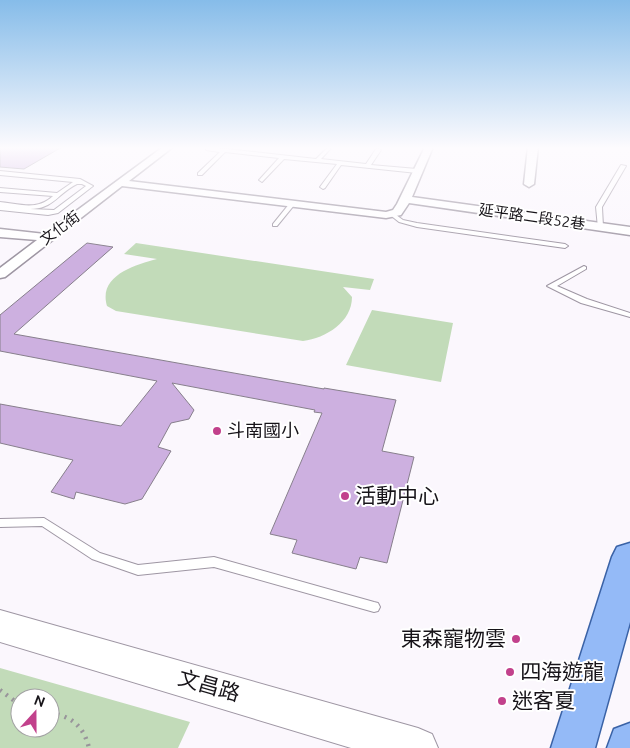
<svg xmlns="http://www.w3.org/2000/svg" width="630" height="748" font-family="Ubuntu,'Noto Sans TC',sans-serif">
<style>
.green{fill:#c2dbb9;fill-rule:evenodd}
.building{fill:#cdb0e0;stroke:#877f8c}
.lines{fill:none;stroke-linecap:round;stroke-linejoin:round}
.lane-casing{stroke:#9e96a3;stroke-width:2}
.street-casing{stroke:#9e96a3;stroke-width:3}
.secondary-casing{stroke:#9e96a3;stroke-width:2}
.primary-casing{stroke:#3a62a6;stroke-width:3}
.path{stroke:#98949a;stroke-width:4.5;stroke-dasharray:2 5.5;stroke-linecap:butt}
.lane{fill:#fff;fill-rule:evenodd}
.street{fill:#fff;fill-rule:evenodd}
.secondary{fill:#fff;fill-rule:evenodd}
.primary{fill:#94baf7;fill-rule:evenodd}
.poi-dot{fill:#c2418c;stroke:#fff;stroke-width:2}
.labels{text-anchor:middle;stroke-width:4;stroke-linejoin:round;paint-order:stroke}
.far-street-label{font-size:15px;fill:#171419;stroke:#fff}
.poi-label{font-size:18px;fill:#171419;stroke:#fff;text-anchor:start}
.near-poi-label{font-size:21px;fill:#171419;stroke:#fff;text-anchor:start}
.near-street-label{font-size:21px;fill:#171419;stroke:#fff}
</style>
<rect width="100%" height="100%" fill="#fbf7fd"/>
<path class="green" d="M 136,243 L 374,279 L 370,290 L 343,287 L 352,297 C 352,322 326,338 303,341 L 116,311 L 107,306 C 98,276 134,265 157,259 L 124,254 Z
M 372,310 L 453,323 L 441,382 L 346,365 Z
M 0,668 L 190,722 L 178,748 L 0,748 ZM 20,698 L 50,698 L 50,728 L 20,728 Z"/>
<path class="building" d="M 0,147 L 62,147 L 24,169 L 0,167 Z
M 87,243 L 113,247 L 14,334 L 324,389 L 324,388 L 396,400 L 382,451 L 414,457 L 387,563 L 360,557 L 356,569 L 292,553 L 297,540 L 270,534 L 322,413 L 314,412 L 315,410 L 172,383 L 194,410 L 189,419 L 171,423 L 158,447 L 171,451 L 142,499 L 125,504 L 76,492 L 74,499 L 51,492 L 73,460 L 0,443 L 0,404 L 121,426 L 157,381 L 0,351 L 0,315 Z"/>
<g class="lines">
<defs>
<path id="lane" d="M 208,147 L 316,159 L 328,147 L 332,147 L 321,159 L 366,164 L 376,149 L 378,148 L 381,150 L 371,165 L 417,169 L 420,171 L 417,173 L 341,165 L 325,188 L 323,189 L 320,187 L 337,164 L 284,159 L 262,182 L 259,180 L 260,179 L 279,158 L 225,152 L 202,175 L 198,175 L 198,173 L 220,152 L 206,150 L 206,148 Z
M 621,165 L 626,166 L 602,207 L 603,227 L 598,228 L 596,207 Z
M 0,171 L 80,179 L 93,186 L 58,213 L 48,215 L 0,210 L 0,206 L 15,208 L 0,206 L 0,202 C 20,204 37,211 53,196 L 0,192 L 0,188 L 57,193 L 73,182 L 0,175 ZM 77,184 L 82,184 L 86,186 L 54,210 L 30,209 C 54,209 58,193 77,184 Z
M 290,203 L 295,204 L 277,226 L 273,226 L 273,224 Z
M 392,212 L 403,220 L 417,223 L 565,244 L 568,246 L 565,248 L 417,227 L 399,222 L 389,214 Z
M 584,266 L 586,267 L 586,269 L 557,286 L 587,299 L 630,313 L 630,317 L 581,303 L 547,286 Z
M 44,518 L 100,553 L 138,565 L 214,557 L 374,602 L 378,603 L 380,607 L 378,611 L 374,612 L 214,567 L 138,575 L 92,559 L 42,526 L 0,527 L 0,519 Z"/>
<path id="street" d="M 163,147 L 173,147 L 129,181 L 386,212 L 393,210 L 397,204 L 425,147 L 433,147 L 412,197 L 630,227 L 630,235 L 409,203 L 401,215 L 386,218 L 122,186 L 5,277 L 0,278 L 0,268 L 37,240 L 0,237 L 0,229 L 45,234 Z
M 528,147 L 538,147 L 534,184 L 529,187 L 524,184 Z"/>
<path id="secondary" d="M 0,610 L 418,728 L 432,734 L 438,748 L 351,748 L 0,642 Z"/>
<path id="primary" d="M 630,543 L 630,622 L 595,748 L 551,748 L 612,557 L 617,547 Z
M 630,723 L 630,748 L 607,748 L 614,729 Z"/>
</defs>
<use href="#lane" class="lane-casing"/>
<use href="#street" class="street-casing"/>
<use href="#secondary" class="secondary-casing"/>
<use href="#primary" class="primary-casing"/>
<path class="path" d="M 0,690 L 20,705
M 50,713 C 72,716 84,727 89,748"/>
<use href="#lane" class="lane"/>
<use href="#street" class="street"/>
<use href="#secondary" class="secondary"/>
<use href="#primary" class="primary"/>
</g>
<linearGradient id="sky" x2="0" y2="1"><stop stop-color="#86bce9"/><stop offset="0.59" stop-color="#fdfbfe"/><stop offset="1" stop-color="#fdfbfe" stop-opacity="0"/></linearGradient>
<rect width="630" height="251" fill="url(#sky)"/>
<g class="poi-dot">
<circle cx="217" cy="431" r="5"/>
<circle cx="345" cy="496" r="5"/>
<circle cx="516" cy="639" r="5"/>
<circle cx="510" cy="672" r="5"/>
<circle cx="502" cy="701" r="5"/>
</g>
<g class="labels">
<g class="far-street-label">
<text transform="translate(532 217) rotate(8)" y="5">延平路二段52巷</text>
<text transform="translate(60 228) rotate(-37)" y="5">文化街</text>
</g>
<g class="poi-label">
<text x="227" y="437">斗南國小</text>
</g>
<g class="near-poi-label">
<text x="355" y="503">活動中心</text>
<text x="506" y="646" text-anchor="end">東森寵物雲</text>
<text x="520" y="679">四海遊龍</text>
<text x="512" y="708">迷客夏</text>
</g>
<g class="near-street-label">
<text transform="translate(209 686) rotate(16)" y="7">文昌路</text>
</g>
</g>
<g transform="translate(35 713) rotate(21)"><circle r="24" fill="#ffffff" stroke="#a2a1a3"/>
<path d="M0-4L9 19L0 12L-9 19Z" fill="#c2418c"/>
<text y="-8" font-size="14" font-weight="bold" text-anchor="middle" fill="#171419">N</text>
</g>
</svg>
